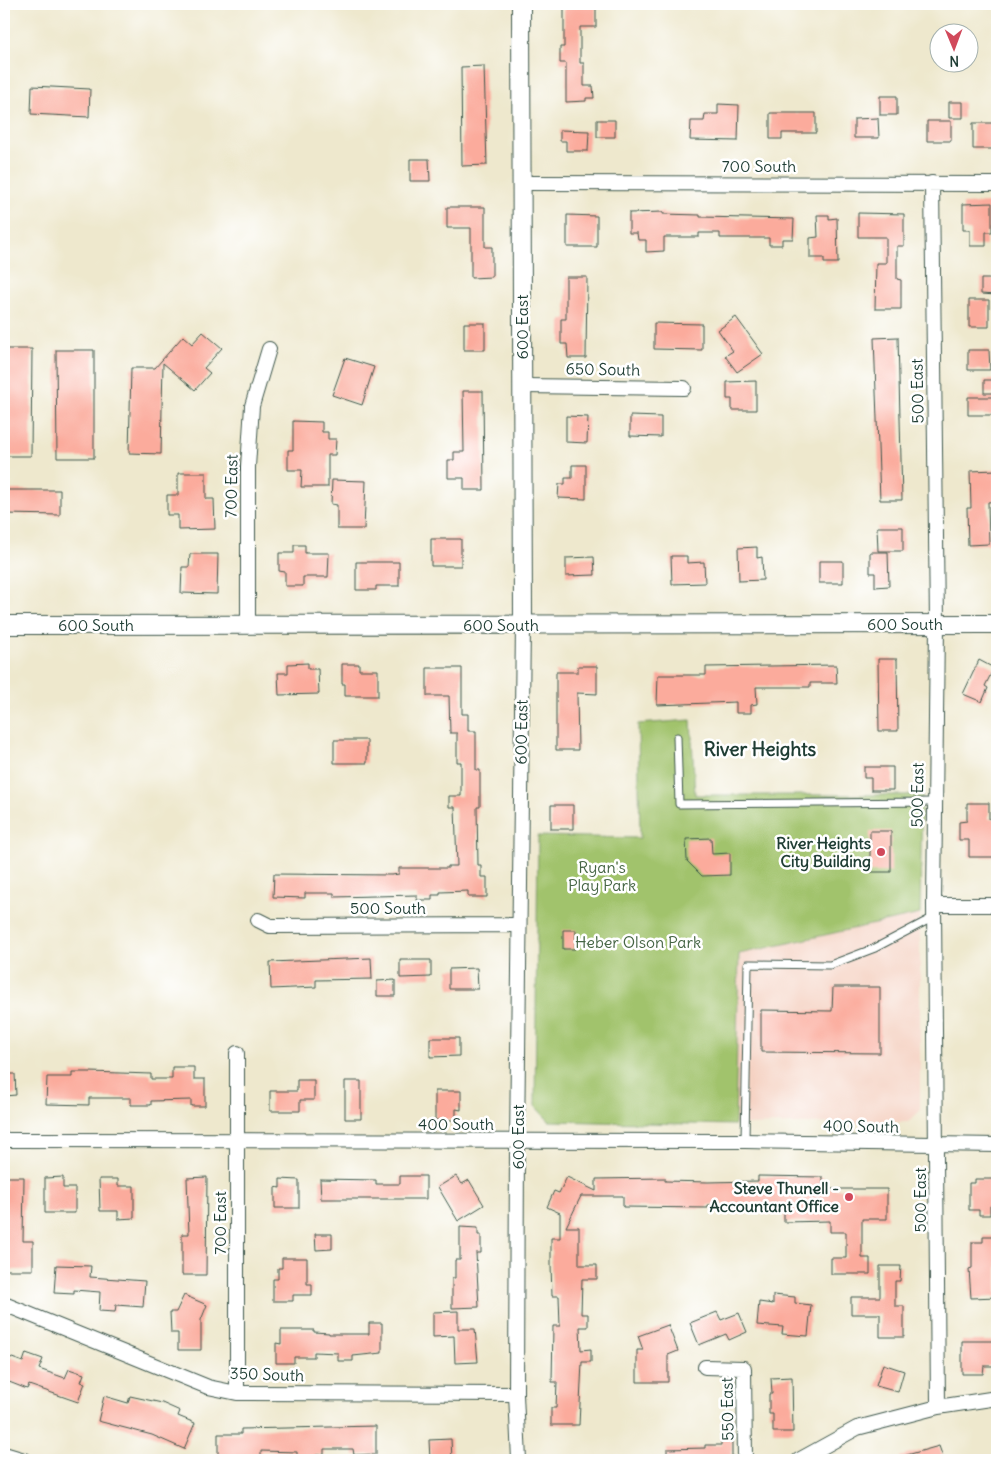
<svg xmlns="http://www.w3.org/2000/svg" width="1001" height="1464" font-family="Delius,sans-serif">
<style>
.built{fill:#f5d2c2}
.green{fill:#a1c36c;stroke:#608050}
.building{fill:#fbab9c}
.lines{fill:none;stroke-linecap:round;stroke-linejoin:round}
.service-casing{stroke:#3e574b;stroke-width:9}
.minor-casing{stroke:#3e574b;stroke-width:16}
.tertiary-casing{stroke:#3e574b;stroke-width:20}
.service{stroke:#fff;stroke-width:7}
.minor{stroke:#fff;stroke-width:14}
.tertiary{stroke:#fff;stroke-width:18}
.poi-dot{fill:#d1495b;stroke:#fff;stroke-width:2}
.labels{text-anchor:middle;stroke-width:5;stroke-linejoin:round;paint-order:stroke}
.street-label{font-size:16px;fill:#1f3d34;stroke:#fff}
.poi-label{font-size:16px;font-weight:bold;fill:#1f3d34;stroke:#fff;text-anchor:end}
.park-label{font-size:16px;fill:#466545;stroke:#fff}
.quarter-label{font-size:19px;font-weight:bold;fill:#1f3d34;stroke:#fff}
</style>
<rect width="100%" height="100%" fill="#fff"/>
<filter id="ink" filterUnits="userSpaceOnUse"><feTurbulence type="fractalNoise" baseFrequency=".02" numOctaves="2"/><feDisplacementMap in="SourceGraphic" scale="10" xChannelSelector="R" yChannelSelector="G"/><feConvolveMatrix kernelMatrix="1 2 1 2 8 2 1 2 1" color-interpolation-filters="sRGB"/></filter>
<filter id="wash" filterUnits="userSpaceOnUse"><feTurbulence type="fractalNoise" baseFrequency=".0096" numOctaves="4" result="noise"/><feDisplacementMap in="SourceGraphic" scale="20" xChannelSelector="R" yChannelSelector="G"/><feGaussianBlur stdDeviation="1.12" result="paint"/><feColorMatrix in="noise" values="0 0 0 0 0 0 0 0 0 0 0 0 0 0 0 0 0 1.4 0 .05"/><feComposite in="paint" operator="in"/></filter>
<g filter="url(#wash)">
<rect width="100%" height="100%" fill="#eee8cd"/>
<path class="built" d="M 920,914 L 920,1111 L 908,1122 L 735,1125 L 739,954 Z"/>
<path class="green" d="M 691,720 L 695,795 L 922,795 L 920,914 L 739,954 L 735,1125 L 549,1121 L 535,1106 L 538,836 L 640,838 L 638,724 Z"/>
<g id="blocks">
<path class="building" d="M 564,4 L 596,4 L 596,27 L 580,27 L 580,63 L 584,63 L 584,86 L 593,86 L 594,98 L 586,98 L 586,101 L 566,102 L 566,63 L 560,63 L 560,47 L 564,47 Z
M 484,66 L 487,165 L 462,166 L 461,67 Z
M 32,86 L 90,89 L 89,117 L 31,114 Z
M 880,96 L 897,96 L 897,115 L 880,115 Z
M 949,102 L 963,102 L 963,118 L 949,118 Z
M 718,104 L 739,105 L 738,141 L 690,140 L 691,121 L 704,121 L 705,114 L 718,114 Z
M 770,113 L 816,113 L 816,133 L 782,133 L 782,139 L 770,139 Z
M 878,118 L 879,138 L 854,138 L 854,119 Z
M 597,120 L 615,120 L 615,137 L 597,137 Z
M 927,121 L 951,121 L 951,141 L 927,141 Z
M 973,123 L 997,123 L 997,149 L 973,149 Z
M 560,130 L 589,131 L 588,151 L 566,151 L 566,141 L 560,141 Z
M 410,159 L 429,159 L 430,181 L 410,181 Z
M 992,203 L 992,232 L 986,232 L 986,246 L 970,246 L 970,230 L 963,230 L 963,204 Z
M 447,207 L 485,207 L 485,247 L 492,247 L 492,277 L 471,278 L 471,228 L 447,228 Z
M 663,212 L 663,214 L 700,215 L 700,217 L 794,219 L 793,239 L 782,239 L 782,245 L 769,245 L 769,238 L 720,238 L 720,233 L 699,233 L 699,237 L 664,237 L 664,251 L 646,252 L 646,240 L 638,240 L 637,233 L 629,233 L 629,213 Z
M 858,213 L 904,214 L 904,246 L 897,246 L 897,279 L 901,280 L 901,309 L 875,309 L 876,263 L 886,263 L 886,237 L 858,237 Z
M 567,215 L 597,216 L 597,247 L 567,247 Z
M 817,215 L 829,215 L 829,219 L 837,218 L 838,263 L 824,263 L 824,258 L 810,258 L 810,238 L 818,237 Z
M 566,277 L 587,277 L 586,358 L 568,358 L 567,344 L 561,344 L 561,319 L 566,319 Z
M 981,279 L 996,279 L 996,295 L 981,294 Z
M 969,300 L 989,300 L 989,327 L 969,327 Z
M 736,317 L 763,354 L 737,372 L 725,356 L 733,351 L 718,330 Z
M 464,323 L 485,323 L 485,350 L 464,350 Z
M 654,323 L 702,324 L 702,350 L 654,349 Z
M 203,332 L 222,348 L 204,368 L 210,373 L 195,390 L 163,363 L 161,454 L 129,453 L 131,368 L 155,368 L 183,336 L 192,344 Z
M 898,337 L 902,500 L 880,500 L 874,338 Z
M 4,349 L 32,349 L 31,456 L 4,456 Z
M 56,350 L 94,350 L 94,458 L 57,458 Z
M 968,350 L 989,350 L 990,370 L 968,370 Z
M 345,358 L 374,367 L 362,405 L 332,395 Z
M 984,380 L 997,380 L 997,393 L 984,393 Z
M 756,381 L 756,410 L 732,410 L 732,399 L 727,399 L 727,382 Z
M 463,391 L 483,391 L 484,490 L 464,490 L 464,478 L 448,478 L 448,460 L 454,460 L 454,452 L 464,452 Z
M 968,397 L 995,397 L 995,415 L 968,415 Z
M 566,416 L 588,417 L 587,443 L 566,442 Z
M 630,416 L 661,417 L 661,437 L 630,436 Z
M 293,421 L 322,422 L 322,432 L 328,432 L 328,439 L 336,439 L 335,455 L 328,455 L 328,487 L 301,487 L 302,470 L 288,470 L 288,450 L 293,450 Z
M 572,465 L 586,465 L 586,499 L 558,498 L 559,484 L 565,484 L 565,478 L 572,478 Z
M 997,470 L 997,501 L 988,502 L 989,544 L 968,545 L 967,508 L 971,508 L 970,471 Z
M 178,473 L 206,473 L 206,499 L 214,499 L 215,529 L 178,530 L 178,515 L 167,515 L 167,495 L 178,495 Z
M 332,480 L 366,481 L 364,529 L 337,529 L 337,505 L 331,504 Z
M 5,490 L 60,490 L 60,515 L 5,514 Z
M 877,527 L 903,527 L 903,551 L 878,551 Z
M 431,539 L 461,539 L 461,566 L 431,566 Z
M 294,545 L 305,545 L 305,553 L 329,553 L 328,577 L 303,577 L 303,586 L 285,586 L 285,572 L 279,571 L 279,553 L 294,553 Z
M 757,547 L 757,558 L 762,557 L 763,580 L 739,581 L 738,548 Z
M 870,552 L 888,552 L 889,586 L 875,587 L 875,573 L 870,573 Z
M 190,554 L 218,554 L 217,594 L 181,593 L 182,567 L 189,567 Z
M 671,556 L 687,556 L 687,563 L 704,562 L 705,583 L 672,584 Z
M 594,557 L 595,575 L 566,576 L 566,558 Z
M 819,561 L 843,561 L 843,583 L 819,583 Z
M 356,562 L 399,562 L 399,586 L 376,586 L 376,590 L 356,590 Z
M 878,659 L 897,659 L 898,731 L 879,731 Z
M 979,660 L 994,668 L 985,686 L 988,688 L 982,702 L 963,694 Z
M 308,663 L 308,669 L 318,669 L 319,694 L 279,695 L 278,673 L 288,673 L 288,664 Z
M 342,664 L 359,664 L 359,670 L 378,670 L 378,696 L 345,696 L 345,684 L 342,684 Z
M 836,665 L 837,683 L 810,683 L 810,687 L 756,687 L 757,704 L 751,705 L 751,713 L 736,713 L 736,702 L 657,705 L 658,675 L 706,675 L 706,667 Z
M 578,666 L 597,666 L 597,694 L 577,693 L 578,750 L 556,750 L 556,672 L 578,672 Z
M 427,668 L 462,668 L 462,714 L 468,714 L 468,731 L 476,731 L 476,770 L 480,770 L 480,807 L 477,807 L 478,865 L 481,865 L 481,877 L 487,877 L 487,897 L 468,897 L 468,891 L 440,892 L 440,895 L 432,895 L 432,900 L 417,900 L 417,895 L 334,897 L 334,893 L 305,893 L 305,898 L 273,897 L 274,874 L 392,875 L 399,874 L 399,868 L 448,868 L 448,866 L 457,866 L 455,807 L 449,807 L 449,796 L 461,796 L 461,762 L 457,762 L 457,733 L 450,733 L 449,696 L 427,696 Z
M 334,740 L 367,740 L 367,763 L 334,763 Z
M 864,767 L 893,767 L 893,790 L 871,790 L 871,778 L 864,778 Z
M 967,803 L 989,803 L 989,819 L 996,819 L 996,857 L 969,857 L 969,840 L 959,840 L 959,822 L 967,821 Z
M 551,805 L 573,805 L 573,829 L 551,829 Z
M 870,831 L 891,831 L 891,872 L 870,872 Z
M 711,838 L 712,854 L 730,853 L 730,875 L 702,876 L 687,861 L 686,839 Z
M 563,930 L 576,930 L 575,949 L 563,949 Z
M 371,958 L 372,979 L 316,980 L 316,987 L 271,989 L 270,962 Z
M 400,960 L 431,960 L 431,977 L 400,978 Z
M 477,968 L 478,989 L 449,989 L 449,969 Z
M 395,980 L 395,996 L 377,996 L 377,981 Z
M 833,987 L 880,987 L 880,1053 L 761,1052 L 761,1010 L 832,1011 Z
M 430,1038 L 459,1038 L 459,1056 L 430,1057 Z
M 172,1067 L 194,1067 L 194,1079 L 205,1079 L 205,1106 L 191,1106 L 191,1100 L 151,1101 L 151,1105 L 131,1105 L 131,1098 L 89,1098 L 89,1105 L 46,1104 L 47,1077 L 72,1077 L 72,1072 L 89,1072 L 151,1074 L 151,1079 L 172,1079 Z
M 4,1074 L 15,1074 L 16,1095 L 4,1096 Z
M 297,1080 L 314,1080 L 314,1100 L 300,1100 L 300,1111 L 270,1111 L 270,1091 L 297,1091 Z
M 345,1081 L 361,1081 L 361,1119 L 345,1119 Z
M 435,1091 L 461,1091 L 461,1110 L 456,1109 L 456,1120 L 435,1120 Z
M 400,1176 L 426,1176 L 426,1199 L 321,1199 L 320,1179 L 376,1180 L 376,1184 L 400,1184 Z
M 456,1176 L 462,1184 L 469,1180 L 484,1205 L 458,1221 L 438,1187 Z
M 758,1176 L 823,1177 L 823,1189 L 887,1189 L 887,1219 L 862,1219 L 862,1258 L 870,1258 L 870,1274 L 831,1274 L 831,1258 L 846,1258 L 846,1232 L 830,1232 L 830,1221 L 784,1222 L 784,1209 L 744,1209 L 744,1204 L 708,1205 L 708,1208 L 623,1207 L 623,1196 L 581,1196 L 566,1227 L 579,1227 L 579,1265 L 597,1265 L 597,1279 L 582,1279 L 581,1314 L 588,1314 L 588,1327 L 580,1327 L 581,1350 L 591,1349 L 591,1362 L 582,1362 L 579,1425 L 551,1425 L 551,1408 L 556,1408 L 557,1382 L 552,1382 L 553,1326 L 560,1326 L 559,1296 L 552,1296 L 551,1265 L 551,1238 L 560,1238 L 560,1213 L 547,1207 L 554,1191 L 559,1193 L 567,1177 L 596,1191 L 596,1179 L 665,1178 L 665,1181 L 708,1182 L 758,1181 Z
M 5,1177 L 24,1177 L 23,1241 L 33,1241 L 33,1270 L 4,1270 Z
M 63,1177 L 63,1188 L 75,1188 L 75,1213 L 45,1213 L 45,1178 Z
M 207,1177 L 206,1275 L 182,1275 L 182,1234 L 189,1234 L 187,1178 Z
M 99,1179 L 118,1179 L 118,1186 L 134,1186 L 134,1218 L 118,1219 L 118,1211 L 100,1211 Z
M 280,1179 L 299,1180 L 299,1208 L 275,1208 L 275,1187 L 280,1188 Z
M 975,1179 L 997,1179 L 997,1206 L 990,1206 L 990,1215 L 979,1215 L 979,1210 L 969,1210 L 969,1183 L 975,1183 Z
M 460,1227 L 478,1228 L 478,1235 L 481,1235 L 481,1253 L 476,1253 L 479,1307 L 452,1308 L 452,1278 L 455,1278 L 455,1260 L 460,1260 Z
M 315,1234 L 332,1234 L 332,1249 L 316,1250 Z
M 983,1236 L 997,1236 L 997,1297 L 971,1298 L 969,1269 L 972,1268 L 972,1242 L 983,1242 Z
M 282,1258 L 307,1258 L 307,1284 L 312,1284 L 312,1295 L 293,1295 L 293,1301 L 273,1301 L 273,1279 L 278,1279 L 278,1268 L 282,1268 Z
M 56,1265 L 91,1266 L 90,1277 L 145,1281 L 143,1307 L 116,1305 L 115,1312 L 99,1311 L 100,1292 L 74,1290 L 74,1294 L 54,1293 Z
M 880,1266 L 901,1266 L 900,1281 L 895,1281 L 895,1306 L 904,1306 L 904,1337 L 880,1337 L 880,1314 L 851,1314 L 851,1297 L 880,1297 Z
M 184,1295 L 207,1305 L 201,1320 L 201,1350 L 178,1350 L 178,1333 L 171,1333 L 170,1312 L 176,1312 Z
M 773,1295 L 795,1297 L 795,1303 L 811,1305 L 808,1336 L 782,1334 L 783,1327 L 757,1325 L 759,1302 L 773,1304 Z
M 458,1311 L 458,1329 L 475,1329 L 478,1362 L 455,1363 L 454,1336 L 433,1337 L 433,1312 Z
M 717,1312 L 721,1320 L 739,1313 L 747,1332 L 729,1340 L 726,1334 L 699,1345 L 690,1323 Z
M 369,1323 L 382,1323 L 382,1353 L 353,1356 L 353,1361 L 338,1361 L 338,1353 L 314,1352 L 314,1357 L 294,1357 L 294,1363 L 276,1363 L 276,1343 L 281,1344 L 281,1330 L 314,1330 L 314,1332 L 329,1333 L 329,1334 L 369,1334 Z
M 668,1325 L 678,1351 L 668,1355 L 668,1382 L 637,1382 L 637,1350 L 643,1350 L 638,1336 Z
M 962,1341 L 995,1341 L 995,1366 L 984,1366 L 983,1374 L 962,1374 Z
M 26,1353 L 43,1359 L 39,1369 L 65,1378 L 69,1369 L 84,1374 L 81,1382 L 85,1383 L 78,1402 L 29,1385 L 27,1389 L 4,1380 L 4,1355 L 23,1362 Z
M 883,1364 L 904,1371 L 898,1392 L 876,1386 Z
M 792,1377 L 793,1432 L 773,1432 L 773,1414 L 769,1414 L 769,1394 L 772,1394 L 771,1378 Z
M 104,1396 L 128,1403 L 130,1396 L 162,1403 L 180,1411 L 178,1416 L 195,1423 L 184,1449 L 152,1435 L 98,1421 Z
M 376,1426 L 376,1454 L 354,1455 L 353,1449 L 324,1449 L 324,1455 L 316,1455 L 316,1460 L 297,1460 L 297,1452 L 261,1451 L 261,1460 L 218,1460 L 218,1434 L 241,1434 L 241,1429 Z
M 721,1437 L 732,1437 L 732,1460 L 667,1460 L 667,1449 L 705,1448 L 705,1445 L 721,1445 Z
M 451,1439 L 452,1460 L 430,1460 L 429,1440 Z
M 939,1446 L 944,1460 L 900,1460 L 900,1457 Z"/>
</g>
</g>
<g filter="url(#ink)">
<use href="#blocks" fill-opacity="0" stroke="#3e574b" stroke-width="1"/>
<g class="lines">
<defs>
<path id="service" d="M 677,737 L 679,804 L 934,802
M 745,1141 L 748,964 L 830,965 L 875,948 L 934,917"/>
<path id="minor" d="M 522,183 L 997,184
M 932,183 L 937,624 L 934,905 L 938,1407
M 522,386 L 684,388
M 248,625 L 248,467 L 252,406 L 269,349
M 934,905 L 997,905
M 258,920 L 270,926 L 519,925
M 237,1053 L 237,1393
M 4,1140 L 745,1141 L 997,1145
M 4,1304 L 208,1387 L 237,1393 L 516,1394
M 705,1367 L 744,1368 L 745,1460
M 4,1454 L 24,1460
M 519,1460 L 516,1394 L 517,1142 L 523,625
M 799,1460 L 857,1428 L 938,1407 L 997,1398"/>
<path id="tertiary" d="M 521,4 L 523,625
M 4,625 L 997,624"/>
</defs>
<use href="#service" class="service-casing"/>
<use href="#minor" class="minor-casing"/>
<use href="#tertiary" class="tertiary-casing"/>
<use href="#service" class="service"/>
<use href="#minor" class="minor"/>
<use href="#tertiary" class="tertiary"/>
</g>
</g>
<g class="poi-dot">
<circle cx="881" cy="852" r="5"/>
<circle cx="849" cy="1197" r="5"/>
</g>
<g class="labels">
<g class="street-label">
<text x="759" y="172">700 South</text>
<text transform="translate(522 327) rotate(-90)" y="6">600 East</text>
<text transform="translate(603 369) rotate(1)" y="6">650 South</text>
<text transform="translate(917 391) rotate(-91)" y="6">500 East</text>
<text transform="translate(231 486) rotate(-89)" y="6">700 East</text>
<text x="905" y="630">600 South</text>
<text x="96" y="631">600 South</text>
<text x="501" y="631">600 South</text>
<text transform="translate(521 732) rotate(-89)" y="6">600 East</text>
<text transform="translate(917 795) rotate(-89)" y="6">500 East</text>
<text x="388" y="914">500 South</text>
<text x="456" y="1130">400 South</text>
<text transform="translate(861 1126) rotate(1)" y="6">400 South</text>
<text transform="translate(518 1137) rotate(-90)" y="6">600 East</text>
<text transform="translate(920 1200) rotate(-90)" y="6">500 East</text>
<text transform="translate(220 1223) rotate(-90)" y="6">700 East</text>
<text transform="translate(267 1374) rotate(2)" y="6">350 South</text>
<text transform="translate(727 1409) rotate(-91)" y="6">550 East</text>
</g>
<g class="poi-label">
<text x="871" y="849">River Heights<tspan x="871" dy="18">City Building</tspan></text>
<text x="839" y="1194">Steve Thunell -<tspan x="839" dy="18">Accountant Office</tspan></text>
</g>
<g class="park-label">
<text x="602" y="873">Ryan's<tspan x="602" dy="18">Play Park</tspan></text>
<text x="638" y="948">Heber Olson Park</text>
</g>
<g class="quarter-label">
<text x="760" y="756">River Heights</text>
</g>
</g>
<rect width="1001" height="1464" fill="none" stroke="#fff" stroke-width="20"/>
<g transform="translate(954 48) rotate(179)"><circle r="24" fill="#ffffff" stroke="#a5b1ae"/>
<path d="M0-4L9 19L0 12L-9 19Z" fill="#d1495b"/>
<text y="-8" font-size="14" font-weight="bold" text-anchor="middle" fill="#1f3d34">N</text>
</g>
</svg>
